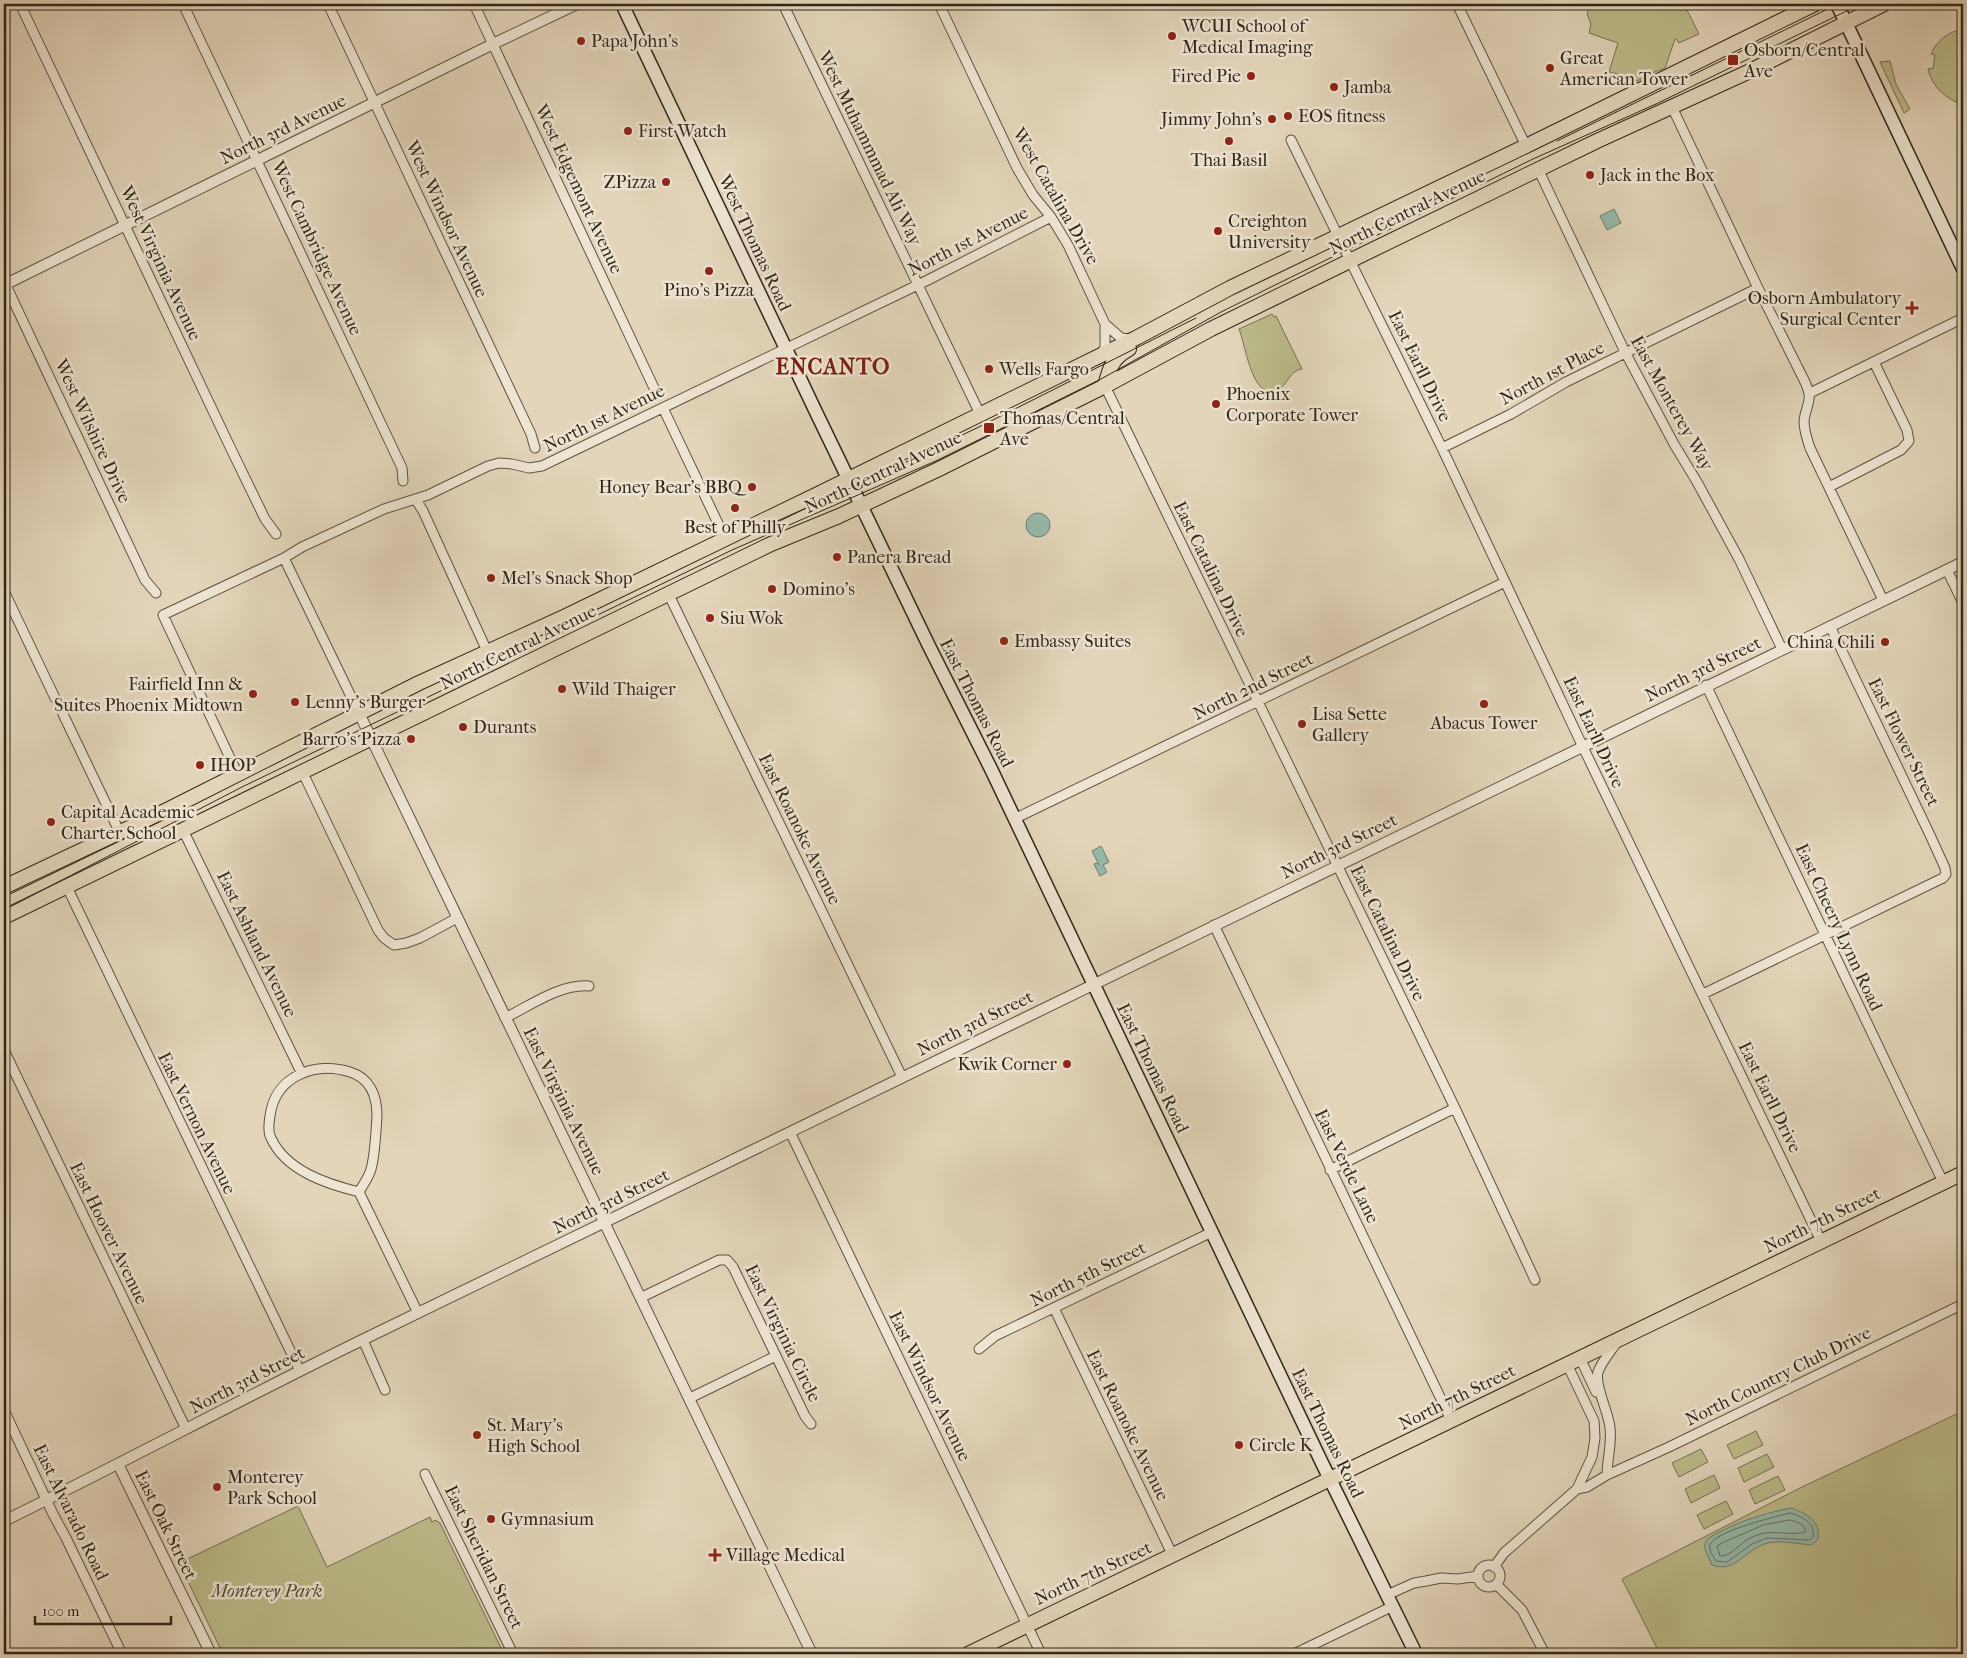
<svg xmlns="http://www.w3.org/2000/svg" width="1967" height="1658" font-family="'IM FELL French Canon',serif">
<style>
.green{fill:#bcbb8a;stroke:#767152}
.water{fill:#96b9aa;stroke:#6e7f70}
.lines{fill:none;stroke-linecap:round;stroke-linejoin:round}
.shore{stroke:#647062;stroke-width:1}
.minor-casing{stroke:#5e5241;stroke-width:11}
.tertiary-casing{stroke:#5e5241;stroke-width:12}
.secondary-casing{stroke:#312719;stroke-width:15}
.primary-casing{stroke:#312719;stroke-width:16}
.minor{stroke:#ede4d2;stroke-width:9}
.tertiary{stroke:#ede4d2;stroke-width:10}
.secondary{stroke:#ede4d2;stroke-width:12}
.primary{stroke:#e3d5ba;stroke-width:14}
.tram{stroke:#312719;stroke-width:1}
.poi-dot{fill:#8f2418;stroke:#ede4d2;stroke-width:2}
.labels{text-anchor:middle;stroke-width:5;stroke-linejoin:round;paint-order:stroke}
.poi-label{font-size:18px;fill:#312719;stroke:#ede4d2;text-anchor:start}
.street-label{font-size:18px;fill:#312719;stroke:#ede4d2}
.park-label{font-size:18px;font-style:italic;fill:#544c35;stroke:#ede4d2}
.district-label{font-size:22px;font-weight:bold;letter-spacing:1px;fill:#7a1f14;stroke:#ede4d2}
</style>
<rect width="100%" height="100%" fill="#e3d5ba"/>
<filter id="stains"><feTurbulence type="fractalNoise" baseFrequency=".004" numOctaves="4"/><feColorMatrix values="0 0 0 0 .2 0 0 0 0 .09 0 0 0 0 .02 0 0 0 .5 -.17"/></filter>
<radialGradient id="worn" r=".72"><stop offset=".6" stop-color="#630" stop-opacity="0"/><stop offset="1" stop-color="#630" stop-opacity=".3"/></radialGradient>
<path class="green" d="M 1590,4 L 1684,4 L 1699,34 L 1679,43 L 1676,39 L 1675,39 L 1665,68 L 1647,75 L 1647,76 L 1637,81 L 1629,77 L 1609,72 L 1618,43 L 1589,33 L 1591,24 L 1587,14 Z
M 1963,29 L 1963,105 C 1946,99 1932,87 1928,69 L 1933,68 L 1935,55 L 1931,54 C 1937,40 1948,32 1963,29 Z
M 1890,61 L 1896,84 L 1910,109 L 1904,113 L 1880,62 Z
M 1272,314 L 1274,317 L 1276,316 L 1302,369 C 1289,371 1289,383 1279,389 C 1253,406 1245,343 1239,329 Z
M 1963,1411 L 1963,1654 L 1660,1654 L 1622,1579 L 1802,1487 Z
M 1756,1431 L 1763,1445 L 1734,1459 L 1727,1445 Z
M 1701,1449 L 1708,1462 L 1679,1477 L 1672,1463 Z
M 1767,1454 L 1774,1467 L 1744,1482 L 1738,1468 Z
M 1714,1475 L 1720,1488 L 1691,1503 L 1685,1489 Z
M 1778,1476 L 1785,1490 L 1755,1504 L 1749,1490 Z
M 1726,1501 L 1733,1514 L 1704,1529 L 1697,1515 Z
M 298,1506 L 327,1567 L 430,1517 L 432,1522 L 435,1520 L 440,1523 L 504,1654 L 223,1654 L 179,1563 Z"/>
<path class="water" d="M 1614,209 L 1621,223 L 1607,230 L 1600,216 Z
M1026 525a12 12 0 1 1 24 0a12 12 0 1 1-24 0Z
M 1101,846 L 1109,862 L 1103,865 L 1107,872 L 1100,876 L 1094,864 L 1097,863 L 1099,865 L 1092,851 Z
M 1791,1508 C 1806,1513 1821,1521 1818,1539 L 1812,1545 C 1798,1544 1781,1540 1768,1543 C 1746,1548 1736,1574 1712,1565 L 1704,1547 L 1707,1539 C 1733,1523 1761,1514 1791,1508 Z"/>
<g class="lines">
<path class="shore" d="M 1790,1513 C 1801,1516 1816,1523 1813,1537 L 1809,1540 L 1767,1538 L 1752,1544 L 1727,1562 L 1716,1561 C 1713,1556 1707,1548 1711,1543 C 1720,1530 1774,1517 1790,1513 Z
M 1790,1520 C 1797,1522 1806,1524 1805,1532 C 1786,1537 1772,1527 1750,1538 C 1741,1542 1731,1557 1720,1556 L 1717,1546 L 1722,1543 L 1763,1525 Z"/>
<defs>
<path id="minor" d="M 20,4 L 231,449 L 265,519 L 276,534
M 183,4 L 402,468 L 403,481
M 328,4 L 531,434 L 535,448
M 474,4 L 654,388
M 783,4 L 980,414
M 939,4 L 1017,168 L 1033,195 L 1051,217 L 1068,245 L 1105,324 L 1121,338 L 1130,339
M 1457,4 L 1526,146
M 1672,107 L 1758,288 L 1805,382 C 1814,402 1806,403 1804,421 C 1804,431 1807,439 1810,448 L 1883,600
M 1291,140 L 1442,448 L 1582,745 L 1821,1241
M 1538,169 L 1625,352 L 1674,444 L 1697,482 L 1739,559 L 1782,649
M 4,281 L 145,580 L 156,593
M 1101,355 L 1105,347 L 1105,324
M 1105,386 L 1455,1108 L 1535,1280
M 1810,393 L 1963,318
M 663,408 L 725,538
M 1442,448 L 1511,414 L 1566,382 L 1758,288
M 1829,487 L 1901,450 L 1909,441 L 1907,430 L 1874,362
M 416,500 L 423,511 L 487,651
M 284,558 L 359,713
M 1947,570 L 1963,603
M 4,591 L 55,698
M 669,595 L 902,1077
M 1706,685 L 1943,1182
M 63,714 L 120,833
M 302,771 L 378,930 L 384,938 L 394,945 L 406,943 L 420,938 L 457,918
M 238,775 L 163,615 L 284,558 L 302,547 L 384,509 L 428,495 L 488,466 L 499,463 L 512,464 L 529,468 L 542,466 L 928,280 L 1051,217
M 1014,819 L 1505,582
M 183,830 L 301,1072
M 67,887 L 300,1371
M 1214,925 L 1451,1420
M 1703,994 L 1943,878 L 1946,874 L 1945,868 L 1930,835 L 1830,626
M 505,1018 C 531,1005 560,984 589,986
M 4,1050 L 186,1429
M 790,1132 L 1041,1654
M 1330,1170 L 1455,1108
M 359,1192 C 363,1185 369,1177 371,1169 C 375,1156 376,1130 377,1116 C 377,1096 370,1078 350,1072 C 315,1061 275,1076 270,1116 C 269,1122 268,1133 271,1138 C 286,1171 327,1184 359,1192 L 418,1313
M 642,1297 L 719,1260 L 727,1260 L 733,1267 L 805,1416 L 811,1424
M 1054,1308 L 1173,1556
M 363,1340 L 385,1390
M 979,1349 L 995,1336 L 1212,1232
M 1580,1358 L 1596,1392
M 690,1398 L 776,1356
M 4,1410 L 53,1514 L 66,1538 L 122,1654
M 425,1474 L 513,1654
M 1607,1475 L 1669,1447 L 1963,1304
M 1577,1489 L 1587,1487 L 1607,1475 C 1607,1460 1612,1444 1610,1428 C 1609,1413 1594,1385 1598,1372 C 1602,1361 1611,1351 1617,1342
M1478 1576a11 11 0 1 1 22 0a11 11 0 1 1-22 0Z
M 1494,1567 L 1504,1553 L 1577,1489 L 1592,1457 L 1595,1438 L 1594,1421 L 1567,1364
M 1496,1584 L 1522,1610 L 1545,1654
M 1387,1595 L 1414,1583 L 1426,1581 L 1441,1578 L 1458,1579 L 1478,1576
M 1294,1654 L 1393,1606"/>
<path id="tertiary" d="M 4,285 L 493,44 L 577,4
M 359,713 L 812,1654
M 118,1464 L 211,1654
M 4,1521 C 122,1463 238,1401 356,1343 C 891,1082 1426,820 1963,562"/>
<path id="secondary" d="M 622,4 L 815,410 L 929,646 L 991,769 L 1322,1463 L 1416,1654
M 1837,4 L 1963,269"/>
<path id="primary" d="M 1105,386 C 1110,368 1111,359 1129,349
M 4,887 L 171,808 L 419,683 L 566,616 L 818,494 L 1136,338 L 1230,288 L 1526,146 L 1815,4
M 4,917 L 771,544 L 839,516 L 939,469 L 1105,386 L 1211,329 L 1372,250 L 1597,141 L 1748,72 L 1884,4
M 968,1654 L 1963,1173"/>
</defs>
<use href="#minor" class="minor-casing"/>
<use href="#tertiary" class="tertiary-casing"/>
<use href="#secondary" class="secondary-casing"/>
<use href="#primary" class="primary-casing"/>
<use href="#minor" class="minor"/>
<use href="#tertiary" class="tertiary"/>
<use href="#secondary" class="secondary"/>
<use href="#primary" class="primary"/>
<path class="tram" d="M 1557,141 L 1838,4
M 775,522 L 875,477 L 985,424 L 1196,318
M 4,897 L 159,822
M 4,910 L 242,787 L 732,550 L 938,460 L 1101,379 L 1221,312 L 1275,285 L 1533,159 L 1656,104 L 1861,4"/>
</g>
<g class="poi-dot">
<circle cx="1172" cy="36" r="5"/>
<circle cx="581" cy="41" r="5"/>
<rect x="1727" y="54" width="12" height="12" rx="2.5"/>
<circle cx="1550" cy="68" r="5"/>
<circle cx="1251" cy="76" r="5"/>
<circle cx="1334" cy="87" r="5"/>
<circle cx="1288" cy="116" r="5"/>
<circle cx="1272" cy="119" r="5"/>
<circle cx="628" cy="131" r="5"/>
<circle cx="1229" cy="141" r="5"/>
<circle cx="1590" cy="175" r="5"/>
<circle cx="666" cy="182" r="5"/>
<circle cx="1218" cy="231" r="5"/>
<circle cx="709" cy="271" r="5"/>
<path d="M1909.5 300.5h5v5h5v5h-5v5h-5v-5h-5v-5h5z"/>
<circle cx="989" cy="369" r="5"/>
<circle cx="1216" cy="404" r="5"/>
<rect x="983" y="422" width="12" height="12" rx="2.5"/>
<circle cx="752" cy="487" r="5"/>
<circle cx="735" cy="508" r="5"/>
<circle cx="837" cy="557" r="5"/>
<circle cx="491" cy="578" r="5"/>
<circle cx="772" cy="589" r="5"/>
<circle cx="710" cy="618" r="5"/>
<circle cx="1004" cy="641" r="5"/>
<circle cx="1885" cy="642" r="5"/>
<circle cx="562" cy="689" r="5"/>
<circle cx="253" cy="694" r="5"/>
<circle cx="295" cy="702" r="5"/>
<circle cx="1484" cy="704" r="5"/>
<circle cx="1302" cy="724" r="5"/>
<circle cx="463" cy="727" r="5"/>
<circle cx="411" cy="739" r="5"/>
<circle cx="200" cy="765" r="5"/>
<circle cx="51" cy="822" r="5"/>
<circle cx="1067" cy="1064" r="5"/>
<circle cx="477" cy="1435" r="5"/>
<circle cx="1239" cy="1445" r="5"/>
<circle cx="217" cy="1487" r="5"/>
<circle cx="491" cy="1519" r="5"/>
<path d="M712.5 1547.5h5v5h5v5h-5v5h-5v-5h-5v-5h5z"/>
</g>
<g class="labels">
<g class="poi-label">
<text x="1182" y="32">WCUI School of<tspan x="1182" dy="21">Medical Imaging</tspan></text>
<text x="591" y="47">Papa John's</text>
<text x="1744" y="56">Osborn/Central<tspan x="1744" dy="21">Ave</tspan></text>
<text x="1560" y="64">Great<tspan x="1560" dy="21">American Tower</tspan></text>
<text x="1241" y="82" text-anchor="end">Fired Pie</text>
<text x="1344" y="93">Jamba</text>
<text x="1298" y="122">EOS fitness</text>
<text x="1262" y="125" text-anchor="end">Jimmy John's</text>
<text x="638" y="137">First Watch</text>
<text x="1229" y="166" text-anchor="middle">Thai Basil</text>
<text x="1600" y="181">Jack in the Box</text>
<text x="656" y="188" text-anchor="end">ZPizza</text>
<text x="1228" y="227">Creighton<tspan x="1228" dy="21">University</tspan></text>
<text x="709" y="296" text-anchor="middle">Pino's Pizza</text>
<text x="1901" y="304" text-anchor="end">Osborn Ambulatory<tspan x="1901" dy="21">Surgical Center</tspan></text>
<text x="999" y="375">Wells Fargo</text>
<text x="1226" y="400">Phoenix<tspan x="1226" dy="21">Corporate Tower</tspan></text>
<text x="1000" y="424">Thomas/Central<tspan x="1000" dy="21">Ave</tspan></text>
<text x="742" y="493" text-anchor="end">Honey Bear's BBQ</text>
<text x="735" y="533" text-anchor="middle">Best of Philly</text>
<text x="847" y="563">Panera Bread</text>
<text x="501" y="584">Mel's Snack Shop</text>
<text x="782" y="595">Domino's</text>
<text x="720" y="624">Siu Wok</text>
<text x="1014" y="647">Embassy Suites</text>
<text x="1875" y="648" text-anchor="end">China Chili</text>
<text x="243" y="690" text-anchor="end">Fairfield Inn &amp;<tspan x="243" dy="21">Suites Phoenix Midtown</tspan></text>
<text x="572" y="695">Wild Thaiger</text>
<text x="305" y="708">Lenny's Burger</text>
<text x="1312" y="720">Lisa Sette<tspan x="1312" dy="21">Gallery</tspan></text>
<text x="1484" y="729" text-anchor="middle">Abacus Tower</text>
<text x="473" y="733">Durants</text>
<text x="401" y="745" text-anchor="end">Barro's Pizza</text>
<text x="210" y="771">IHOP</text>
<text x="61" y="818">Capital Academic<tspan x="61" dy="21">Charter School</tspan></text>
<text x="1057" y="1070" text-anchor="end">Kwik Corner</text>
<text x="487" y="1431">St. Mary's<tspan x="487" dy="21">High School</tspan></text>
<text x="1249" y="1451">Circle K</text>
<text x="227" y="1483">Monterey<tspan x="227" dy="21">Park School</tspan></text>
<text x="501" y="1525">Gymnasium</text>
<text x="726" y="1561">Village Medical</text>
</g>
<g class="street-label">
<text transform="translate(283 129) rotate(-26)" y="6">North 3rd Avenue</text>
<text transform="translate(870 148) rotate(64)" y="6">West Muhammmad Ali Way</text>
<text transform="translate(579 189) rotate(65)" y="6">West Edgemont Avenue</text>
<text transform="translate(1056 196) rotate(60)" y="6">West Catalina Drive</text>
<text transform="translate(1407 212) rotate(-26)" y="6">North Central Avenue</text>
<text transform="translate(447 219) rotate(65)" y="6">West Windsor Avenue</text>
<text transform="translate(968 241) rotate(-27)" y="6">North 1st Avenue</text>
<text transform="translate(755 243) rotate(65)" y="6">West Thomas Road</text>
<text transform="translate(317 248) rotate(65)" y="6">West Cambridge Avenue</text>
<text transform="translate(161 263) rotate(65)" y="6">West Virginia Avenue</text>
<text transform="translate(1420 366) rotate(64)" y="6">East Earll Drive</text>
<text transform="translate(1552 373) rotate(-28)" y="6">North 1st Place</text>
<text transform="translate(1672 403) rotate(61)" y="6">East Monterey Way</text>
<text transform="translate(604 418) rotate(-26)" y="6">North 1st Avenue</text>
<text transform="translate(93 431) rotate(65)" y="6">West Wilshire Drive</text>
<text transform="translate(883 472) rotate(-25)" y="6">North Central Avenue</text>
<text transform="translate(1211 569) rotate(64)" y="6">East Catalina Drive</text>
<text transform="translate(518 647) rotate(-26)" y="6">North Central Avenue</text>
<text transform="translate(1703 669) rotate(-26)" y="6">North 3rd Street</text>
<text transform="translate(1253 686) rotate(-26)" y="6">North 2nd Street</text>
<text transform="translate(977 703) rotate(63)" y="6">East Thomas Road</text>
<text transform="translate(1594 732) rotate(65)" y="6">East Earll Drive</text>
<text transform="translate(1904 742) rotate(64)" y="6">East Flower Street</text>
<text transform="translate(800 829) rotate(64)" y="6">East Roanoke Avenue</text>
<text transform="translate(1339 846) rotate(-26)" y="6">North 3rd Street</text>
<text transform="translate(1839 927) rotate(65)" y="6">East Cheery Lynn Road</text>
<text transform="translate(1388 933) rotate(64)" y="6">East Catalina Drive</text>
<text transform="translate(257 944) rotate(64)" y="6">East Ashland Avenue</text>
<text transform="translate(975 1023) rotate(-26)" y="6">North 3rd Street</text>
<text transform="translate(1153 1068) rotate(64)" y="6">East Thomas Road</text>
<text transform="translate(1770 1097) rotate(64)" y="6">East Earll Drive</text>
<text transform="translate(564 1101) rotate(64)" y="6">East Virginia Avenue</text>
<text transform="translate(197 1123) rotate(64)" y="6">East Vernon Avenue</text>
<text transform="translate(1347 1166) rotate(64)" y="6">East Verde Lane</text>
<text transform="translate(611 1201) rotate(-26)" y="6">North 3rd Street</text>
<text transform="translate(1822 1220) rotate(-26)" y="6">North 7th Street</text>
<text transform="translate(109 1233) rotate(64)" y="6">East Hoover Avenue</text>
<text transform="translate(1088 1274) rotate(-26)" y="6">North 5th Street</text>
<text transform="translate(783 1333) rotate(64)" y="6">East Virginia Circle</text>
<text transform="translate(1778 1376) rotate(-26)" y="6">North Country Club Drive</text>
<text transform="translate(247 1380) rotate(-27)" y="6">North 3rd Street</text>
<text transform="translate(930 1386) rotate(64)" y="6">East Windsor Avenue</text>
<text transform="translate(1457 1397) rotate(-26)" y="6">North 7th Street</text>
<text transform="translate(1128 1425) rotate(64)" y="6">East Roanoke Avenue</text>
<text transform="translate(1328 1433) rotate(64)" y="6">East Thomas Road</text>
<text transform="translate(71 1512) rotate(64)" y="6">East Alvarado Road</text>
<text transform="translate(166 1525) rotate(64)" y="6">East Oak Street</text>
<text transform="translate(484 1557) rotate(64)" y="6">East Sheridan Street</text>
<text transform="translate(1093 1573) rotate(-25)" y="6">North 7th Street</text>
</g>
<g class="park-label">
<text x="267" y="1597">Monterey Park</text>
</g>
<g class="district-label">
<text x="833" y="374">ENCANTO</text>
</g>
</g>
<rect width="1967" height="1658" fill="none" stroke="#e3d5ba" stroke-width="20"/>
<rect x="5" y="5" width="1957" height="1648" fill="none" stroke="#312719" stroke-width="2.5"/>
<rect x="10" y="10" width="1947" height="1638" fill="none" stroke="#312719"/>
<path d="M35 1616v8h136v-8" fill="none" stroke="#312719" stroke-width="2.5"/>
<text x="42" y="1616" font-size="15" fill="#312719" stroke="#ede4d2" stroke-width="4" paint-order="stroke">100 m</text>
<rect width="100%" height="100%" filter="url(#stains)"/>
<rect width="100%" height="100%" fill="url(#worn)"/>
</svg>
